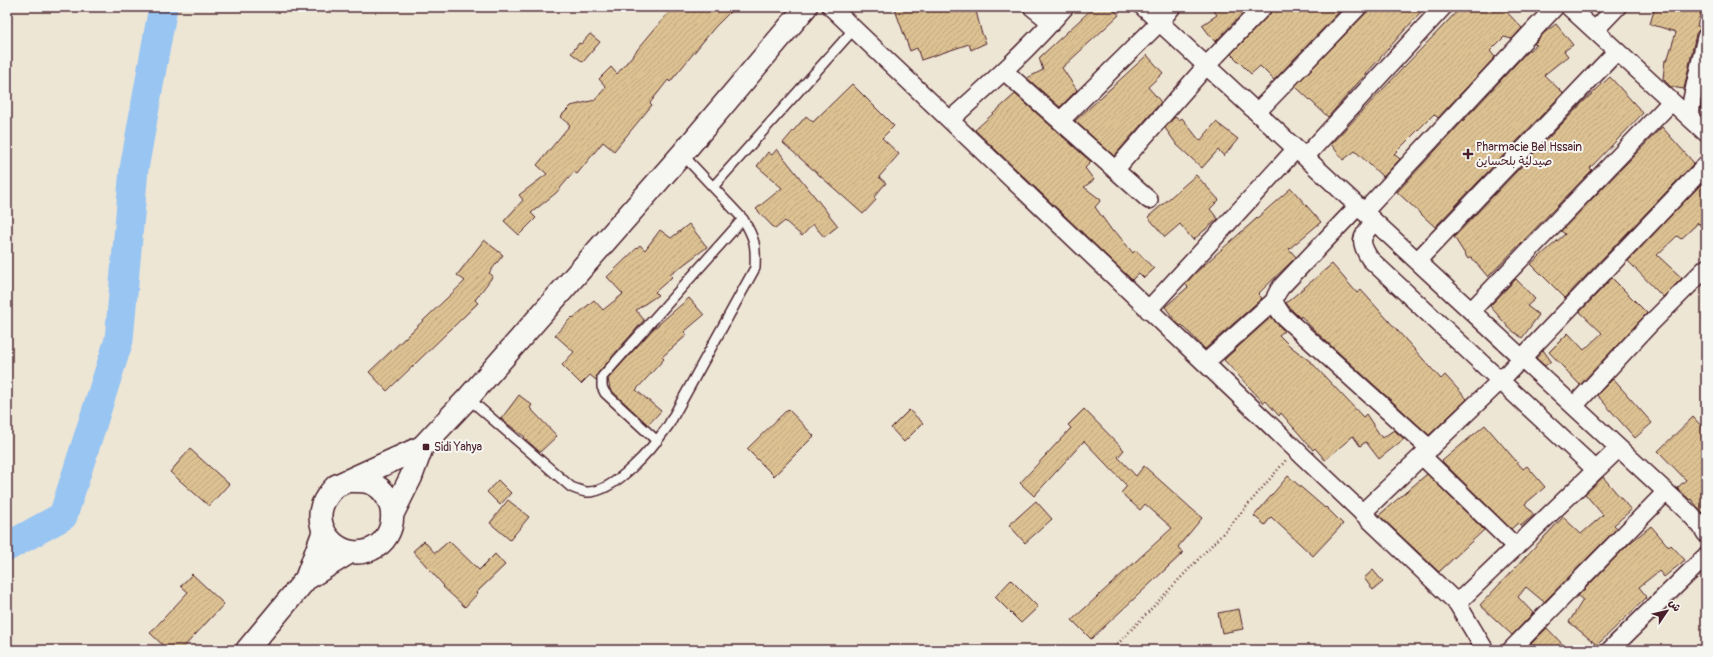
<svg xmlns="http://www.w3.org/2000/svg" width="1713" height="657" font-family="Pangolin,'Playpen Sans Arabic',sans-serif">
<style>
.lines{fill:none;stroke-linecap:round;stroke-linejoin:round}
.river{stroke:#98c5f2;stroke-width:29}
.building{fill:url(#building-hatch);stroke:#4a1f2b}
.lane-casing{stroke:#4a1f2b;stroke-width:12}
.street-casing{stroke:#4a1f2b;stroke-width:20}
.secondary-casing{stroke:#4a1f2b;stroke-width:25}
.path{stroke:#4a1f2b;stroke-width:2.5;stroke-dasharray:1 3;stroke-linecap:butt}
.lane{stroke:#f6f6f2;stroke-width:9}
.street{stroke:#f6f6f2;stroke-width:17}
.secondary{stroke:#f6f6f2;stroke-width:22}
.poi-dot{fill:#4a1f2b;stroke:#f6f6f2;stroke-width:1.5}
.labels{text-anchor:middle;stroke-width:4;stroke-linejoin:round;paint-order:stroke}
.poi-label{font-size:12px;fill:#4a1f2b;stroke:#f6f6f2;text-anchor:start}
</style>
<defs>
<pattern id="building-hatch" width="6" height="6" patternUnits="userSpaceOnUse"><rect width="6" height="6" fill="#dcc292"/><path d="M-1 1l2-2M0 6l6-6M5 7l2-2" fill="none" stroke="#bea67e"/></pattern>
</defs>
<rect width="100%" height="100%" fill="#eee6d5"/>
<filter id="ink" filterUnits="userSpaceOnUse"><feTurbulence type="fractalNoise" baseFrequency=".025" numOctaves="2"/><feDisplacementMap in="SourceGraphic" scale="8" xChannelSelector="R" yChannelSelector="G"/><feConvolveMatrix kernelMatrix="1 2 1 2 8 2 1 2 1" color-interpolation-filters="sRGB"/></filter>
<g filter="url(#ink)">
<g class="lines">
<path class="river" d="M 7,547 L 63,516 L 119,340 L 134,169 L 163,7"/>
</g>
<path class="building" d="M 673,7 L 735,7 L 715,27 L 670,82 L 668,80 L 650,103 L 652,105 L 614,151 L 603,142 L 577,174 L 574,172 L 556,193 L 531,213 L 536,218 L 519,235 L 504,221 L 523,200 L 519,195 L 547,174 L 537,165 L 570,125 L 560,117 L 571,106 L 595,100 L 606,87 L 599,79 L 611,67 L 617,74 Z
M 894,7 L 975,7 L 981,31 L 986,43 L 971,50 L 969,44 L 921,60 L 917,48 L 910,51 Z
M 1094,7 L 1111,7 L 1119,15 L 1062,68 L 1077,90 L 1060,107 L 1027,78 L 1043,70 L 1039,58 Z
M 1211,7 L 1249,7 L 1215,42 L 1202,25 L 1217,15 Z
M 1273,7 L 1344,7 L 1274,80 L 1260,66 L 1251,74 L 1231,54 L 1270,14 Z
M 1368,7 L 1425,7 L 1328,117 L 1295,86 L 1365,14 Z
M 1461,7 L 1502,7 L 1522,28 L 1512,39 L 1504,37 L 1490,51 L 1495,57 L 1438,118 L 1434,114 L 1394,154 L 1400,159 L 1383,177 L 1355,151 L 1343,160 L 1331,144 Z
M 1655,7 L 1702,7 L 1697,26 L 1706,27 L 1699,30 L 1696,34 L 1684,89 L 1671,87 L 1663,79 L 1665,60 L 1667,61 L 1676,32 L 1650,24 Z
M 1556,24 L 1573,45 L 1564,51 L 1568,56 L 1544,75 L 1563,93 L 1435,227 L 1397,192 L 1527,52 L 1537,45 L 1534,44 L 1544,33 Z
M 590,34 L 600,42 L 583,62 L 571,53 L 579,43 L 581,44 Z
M 1147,55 L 1163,73 L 1148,87 L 1161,102 L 1114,156 L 1075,121 Z
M 1610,77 L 1643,113 L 1590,168 L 1592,170 L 1488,277 L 1471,257 L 1468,259 L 1454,237 L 1583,102 Z
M 852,84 L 894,126 L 882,138 L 899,154 L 879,177 L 886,183 L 874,197 L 876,200 L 863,214 L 783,143 L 806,116 L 813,122 Z
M 1015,94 L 1091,162 L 1085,168 L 1094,180 L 1084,187 L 1101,200 L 1095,207 L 1113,232 L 1115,231 L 1133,253 L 1136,250 L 1154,269 L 1144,278 L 1139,273 L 1132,280 L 975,130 Z
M 1175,117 L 1179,120 L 1182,118 L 1200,141 L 1216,122 L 1238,139 L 1224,156 L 1218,150 L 1202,168 L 1177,145 L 1165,128 Z
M 1662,127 L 1694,163 L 1565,298 L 1531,264 L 1565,234 L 1561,231 Z
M 777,149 L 838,226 L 824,237 L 813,224 L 802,236 L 785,221 L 775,229 L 756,209 L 782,188 L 757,166 L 768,152 L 772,155 Z
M 1196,175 L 1219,200 L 1210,209 L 1218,219 L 1193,240 L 1180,224 L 1165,237 L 1148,217 Z
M 1706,179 L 1706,232 L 1698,223 L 1681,239 L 1677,236 L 1657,255 L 1682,278 L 1663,297 L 1628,261 Z
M 1291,188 L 1321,222 L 1289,249 L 1296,257 L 1258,294 L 1262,298 L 1205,349 L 1182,325 L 1181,326 L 1177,323 L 1165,307 L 1188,287 L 1185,284 L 1195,273 Z
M 689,224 L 707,247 L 670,275 L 672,277 L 655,292 L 658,295 L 636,310 L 644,320 L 598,373 L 596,380 L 590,375 L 581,384 L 562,365 L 574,352 L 555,335 L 572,317 L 573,318 L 594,300 L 603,310 L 623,294 L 607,277 L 640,245 L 645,250 L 660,230 L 671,238 Z
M 484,240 L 503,255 L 489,273 L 493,276 L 475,300 L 478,303 L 387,391 L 369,372 L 465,281 L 457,275 Z
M 1332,264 L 1357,293 L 1361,290 L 1441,379 L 1445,375 L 1467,399 L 1429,435 L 1315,331 L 1301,316 L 1300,318 L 1291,309 L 1286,303 Z
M 1612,278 L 1647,313 L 1580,385 L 1549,352 L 1568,333 L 1584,350 L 1602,333 L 1580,312 Z
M 1516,279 L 1535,299 L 1527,306 L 1539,315 L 1522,338 L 1509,328 L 1490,306 Z
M 689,298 L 704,315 L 684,332 L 687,335 L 662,357 L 664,359 L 636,390 L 661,411 L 648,425 L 610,389 L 608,379 L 652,330 Z
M 1271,317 L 1284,331 L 1279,335 L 1290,346 L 1311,362 L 1363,417 L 1366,414 L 1382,438 L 1394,430 L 1404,439 L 1379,459 L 1366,442 L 1360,446 L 1353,436 L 1325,460 L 1315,448 L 1313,450 L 1281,413 L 1279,416 L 1266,401 L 1264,403 L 1224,360 Z
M 1543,350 L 1551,361 L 1545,366 L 1536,358 Z
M 1613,379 L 1652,423 L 1635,438 L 1597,395 Z
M 519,395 L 532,405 L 530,408 L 557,436 L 540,452 L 524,438 L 525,437 L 501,419 Z
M 788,409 L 814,436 L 774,476 L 747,449 Z
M 1084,409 L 1124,450 L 1118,457 L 1136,476 L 1144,466 L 1202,518 L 1178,547 L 1183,553 L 1091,639 L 1072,620 L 1172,528 L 1145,504 L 1140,510 L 1121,493 L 1127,486 L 1084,441 L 1034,496 L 1020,483 L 1071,428 L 1068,425 Z
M 909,410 L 923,423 L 904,442 L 891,428 Z
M 1693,417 L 1706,431 L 1706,517 L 1691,499 L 1690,500 L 1677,488 L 1686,480 L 1658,451 Z
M 1485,425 L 1523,469 L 1527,466 L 1545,487 L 1525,504 L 1534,515 L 1521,526 L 1518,523 L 1511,529 L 1442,461 Z
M 190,449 L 229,484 L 209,506 L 170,472 Z
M 1427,474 L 1484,530 L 1439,572 L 1379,515 Z
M 1288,476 L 1325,508 L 1326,507 L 1343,524 L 1313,556 L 1271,517 L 1265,525 L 1254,516 Z
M 1603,477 L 1631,510 L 1614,525 L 1617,528 L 1544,602 L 1526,587 L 1518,597 L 1533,613 L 1512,635 L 1480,605 L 1563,517 L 1581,534 L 1603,515 L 1585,494 Z
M 498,480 L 511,493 L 500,505 L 487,492 Z
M 508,500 L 529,517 L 510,540 L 490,523 Z
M 1036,501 L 1052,519 L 1025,543 L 1009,525 Z
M 1651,526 L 1669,547 L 1671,545 L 1685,560 L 1664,577 L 1659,571 L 1639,587 L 1647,597 L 1597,645 L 1569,622 L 1583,600 L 1578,596 L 1630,543 Z
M 424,541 L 435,553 L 449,541 L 479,570 L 495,554 L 505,565 L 476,593 L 477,594 L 465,607 L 443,587 L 444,586 L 413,551 Z
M 1373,570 L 1383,582 L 1373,590 L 1364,578 Z
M 192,574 L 224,604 L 181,650 L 168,650 L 150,633 L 188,592 L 181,586 Z
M 1011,580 L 1038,607 L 1021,623 L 995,597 Z
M 1239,609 L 1243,629 L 1222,633 L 1218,613 Z
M 1547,628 L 1568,650 L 1528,650 L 1526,649 Z"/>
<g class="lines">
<defs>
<path id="lane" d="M 713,187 L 854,29
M 468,398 L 571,487 C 576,489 581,491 586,492 C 614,494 653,447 668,426 L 755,268 C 756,245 755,239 743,219
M 657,441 L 605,393 L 602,387 L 602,377 L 743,219 L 682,154"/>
<path id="street" d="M 831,7 L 1457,603 L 1485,650
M 1032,7 L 1052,23
M 1143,7 L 1688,512 L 1701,526 L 1706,534
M 1569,7 L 1706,133
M 1595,30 L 1617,7
M 1004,71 L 1149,200
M 1257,112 L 1358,7
M 1690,118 L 1692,99 L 1706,37
M 950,120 C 990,84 1030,48 1065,7
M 1060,121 L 1160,22 L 1172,7
M 1305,157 L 1443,7
M 1115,170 L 1206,66 L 1263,7
M 1357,207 L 1281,287 C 1271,301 1274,303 1283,316 L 1430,449
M 1364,212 L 1555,7
M 1374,222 C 1360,237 1359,242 1370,259 L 1596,470
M 1417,261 L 1617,51
M 1148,310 L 1296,149
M 1471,311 L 1671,102
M 1205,363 L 1274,301
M 1574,406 L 1648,326 L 1706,268
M 1422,456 L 1516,547
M 1362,513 L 1500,381 L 1706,165
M 1457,603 L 1619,448
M 1511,650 L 1666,492
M 1610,650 L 1706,556"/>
<path id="secondary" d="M 347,481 C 356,481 363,480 371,483 C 399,495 399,537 372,549 C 345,562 313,535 322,506 C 325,498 330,492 336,486 L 422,447 L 468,398 L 682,154 L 806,7
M 393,513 L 411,477 L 422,447
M 306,579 L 324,531
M 247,650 L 306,579 L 350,552"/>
</defs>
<use href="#lane" class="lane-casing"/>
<use href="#street" class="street-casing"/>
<use href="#secondary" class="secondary-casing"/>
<path class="path" d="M 1112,650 L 1229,527 L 1286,460"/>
<use href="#lane" class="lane"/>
<use href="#street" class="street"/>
<use href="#secondary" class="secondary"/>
</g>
</g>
<g class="poi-dot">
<path d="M1466 148h4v4h4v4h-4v4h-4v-4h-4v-4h4z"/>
<rect x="422" y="443" width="8" height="8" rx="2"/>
</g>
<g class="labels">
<g class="poi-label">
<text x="1476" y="151">Pharmacie Bel Hssain<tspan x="1476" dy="14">صيدلية بلحساين</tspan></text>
<text x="434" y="451">Sidi Yahya</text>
</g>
</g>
<rect width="1713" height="657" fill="none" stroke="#f6f6f2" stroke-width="24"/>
<rect x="12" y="12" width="1689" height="633" fill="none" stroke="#4a1f2b" stroke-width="1.5" filter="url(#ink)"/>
<g transform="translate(1667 611) rotate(55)" stroke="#f6f6f2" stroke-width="3" paint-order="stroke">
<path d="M0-3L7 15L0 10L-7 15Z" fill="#4a1f2b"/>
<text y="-6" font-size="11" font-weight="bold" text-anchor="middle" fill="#4a1f2b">ش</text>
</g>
</svg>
